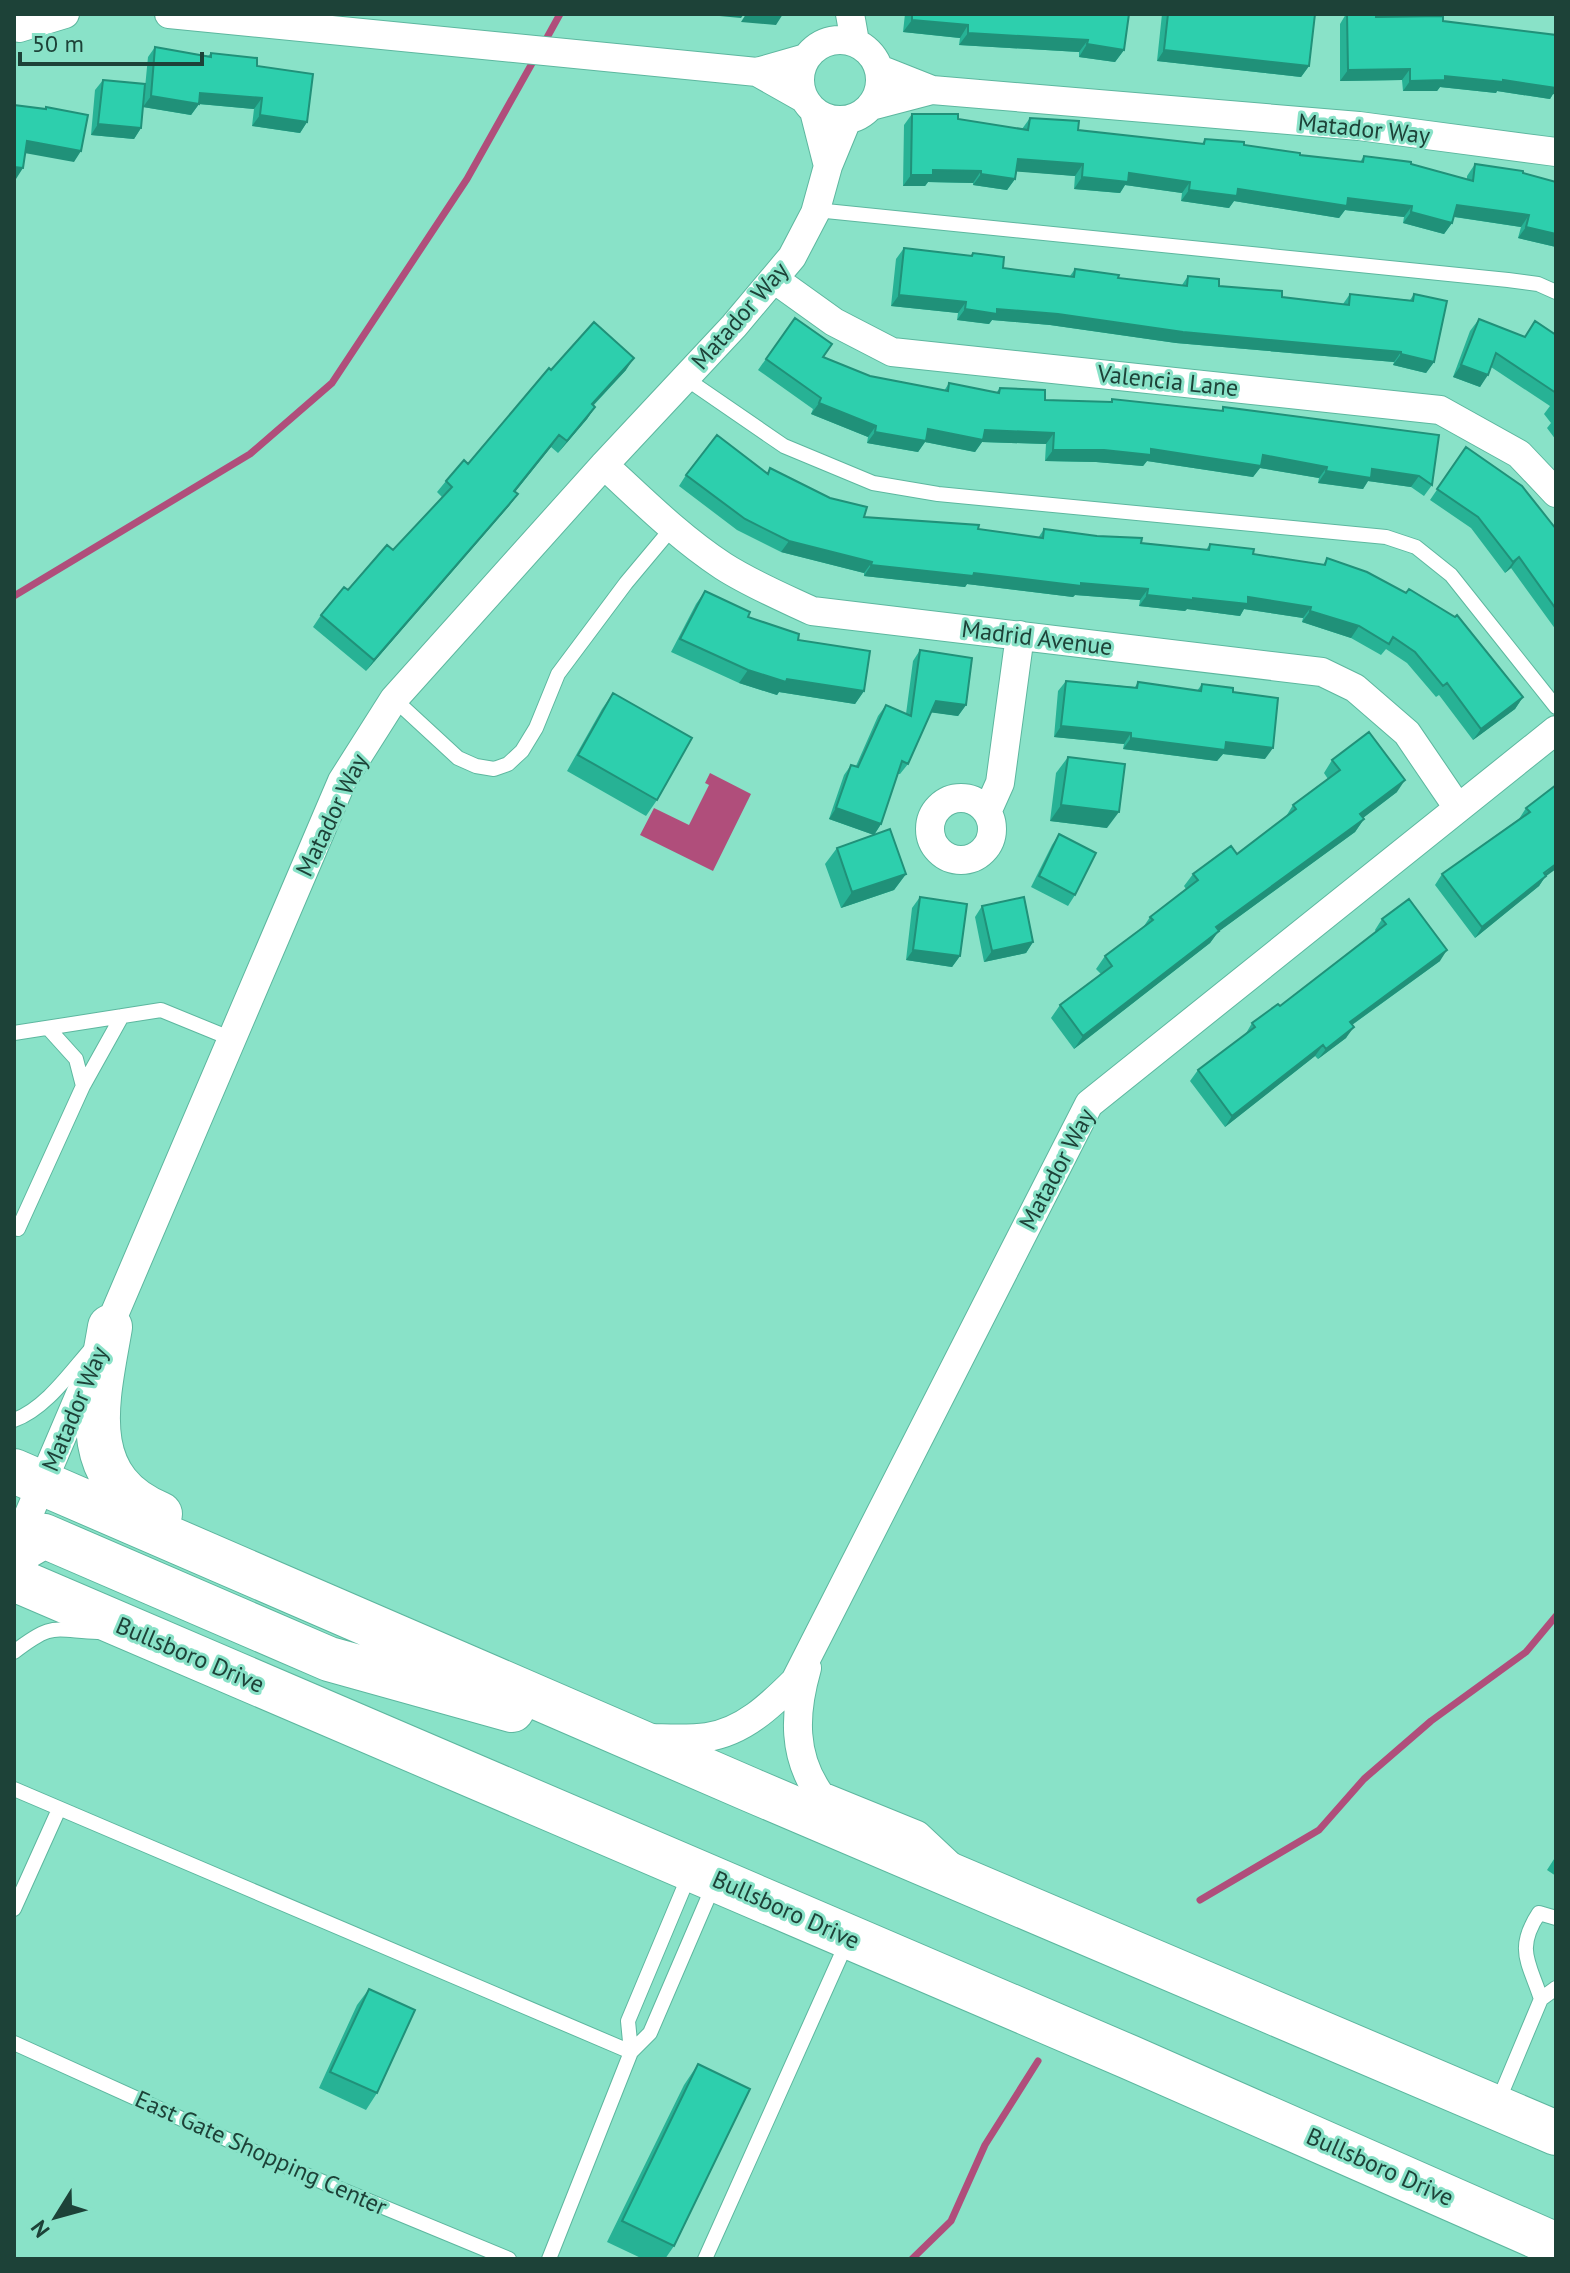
<svg xmlns="http://www.w3.org/2000/svg" width="1570" height="2273" font-family="'PT Sans',sans-serif">
<style>
.water{fill:#b04e7b}
.lines{fill:none;stroke-linecap:round;stroke-linejoin:round}
.stream{stroke:#b04e7b;stroke-width:7}
.service-casing{stroke:#5db79f;stroke-width:16}
.minor-casing{stroke:#5db79f;stroke-width:30}
.primary-casing{stroke:#5db79f;stroke-width:46}
.service{stroke:#fff;stroke-width:14}
.minor{stroke:#fff;stroke-width:28}
.primary{stroke:#fff;stroke-width:44}
.wall{fill:#27b295}
.shaded-wall{fill:#209179}
.building{fill:#2dcfad;stroke:#209179;stroke-width:2}
.labels{text-anchor:middle;stroke-width:6;stroke-linejoin:round;paint-order:stroke}
.street-label{font-size:24px;fill:#1d4238;stroke:#89e2c8}
</style>
<rect width="100%" height="100%" fill="#89e2c8"/>
<path class="water" d="M 710,773 L 751,794 L 713,871 L 640,835 L 654,808 L 689,825 L 709,785 L 705,783 Z"/>
<g class="lines">
<path class="stream" d="M 544,43 L 560,14
M 14,596 L 250,454 L 332,383 L 467,179 L 535,58
M 1200,1900 L 1319,1830 L 1364,1779 L 1431,1721 L 1526,1652 L 1556,1616
M 912,2259 L 951,2221 L 985,2145 L 1038,2061"/>
<defs>
<path id="service" d="M 816,210 L 1508,280 L 1538,284 L 1556,292
M 685,378 L 784,446 L 873,483 L 938,494 L 1386,537 L 1416,547 L 1451,575 L 1556,707
M 394,699 L 458,758 L 476,766 L 494,769 L 508,764 L 522,751 L 536,728 L 558,674 L 626,583 L 672,528
M 48,1028 L 76,1059 L 83,1086
M 14,1033 L 161,1010 L 232,1039
M 14,1227 L 18,1229 L 83,1086 L 122,1016
M 14,1420 C 45,1409 70,1373 91,1349
M 14,1652 C 53,1622 52,1630 98,1632
M 14,1789 L 631,2052
M 14,1909 L 59,1809
M 1541,1999 C 1529,1962 1515,1949 1539,1913 L 1556,1918
M 14,2043 L 301,2173 L 509,2259
M 631,2052 L 628,2021 L 690,1873
M 1497,2104 L 1541,1999 L 1556,1988
M 549,2259 L 631,2052 L 650,2033 L 714,1884
M 705,2259 L 847,1942"/>
<path id="minor" d="M 169,14 L 757,72
M 850,14 L 855,42
M 19,28 L 65,14
M800 80a40 40 0 1 1 80 0a40 40 0 1 1-80 0Z
M 932,90 L 1359,126 L 1556,152
M 803,98 L 757,72 L 806,58
M 871,106 L 932,90 L 879,69
M 814,111 L 828,166 L 847,120
M 774,279 L 834,322 L 892,352 L 1440,410 L 1519,454 L 1556,493
M 604,465 C 642,500 679,537 723,566 C 751,584 782,597 812,611 L 1322,672 L 1355,688 L 1407,733 L 1458,808
M930 829a31 31 0 1 1 62 0a31 31 0 1 1-62 0Z
M 987,812 L 1000,783 L 1020,635
M 14,1549 L 342,781 L 394,699 L 604,465 L 734,326 L 792,257 L 815,213 L 828,166
M 807,1668 C 794,1713 792,1757 821,1796 L 917,1835 L 949,1865
M 644,1738 C 664,1738 688,1740 707,1737 C 743,1732 771,1705 795,1681 L 1089,1104 L 1556,730"/>
<path id="primary" d="M 110,1327 C 98,1398 75,1479 160,1514
M 14,1471 L 751,1790 L 1556,2133
M 14,1558 L 25,1547 L 44,1536 L 329,1659 L 512,1710
M 14,1579 L 1129,2057 L 1556,2245"/>
</defs>
<use href="#service" class="service-casing"/>
<use href="#minor" class="minor-casing"/>
<use href="#primary" class="primary-casing"/>
<use href="#service" class="service"/>
<use href="#minor" class="minor"/>
<use href="#primary" class="primary"/>
</g>
<path class="wall" d="M 905,14 L 1129,14 L 1124,50 L 1115,62 L 1079,57 L 1079,52 L 959,45 L 960,38 L 903,32 Z
M 1162,14 L 1315,14 L 1309,66 L 1301,77 L 1157,61 Z
M 1346,14 L 1376,14 L 1376,17 L 1443,21 L 1553,94 L 1550,99 L 1497,91 L 1496,93 L 1440,87 L 1437,91 L 1403,91 L 1402,80 L 1340,81 L 1340,24 Z
M 155,47 L 208,56 L 211,53 L 257,66 L 307,122 L 300,133 L 252,126 L 254,109 L 199,104 L 191,115 L 143,107 L 141,128 L 134,139 L 91,135 L 95,90 L 103,80 L 144,98 L 148,57 Z
M 912,114 L 1022,129 L 1030,118 L 1078,130 L 1202,144 L 1205,139 L 1244,145 L 1300,155 L 1360,162 L 1364,156 L 1411,164 L 1467,179 L 1467,176 L 1475,164 L 1523,173 L 1556,247 L 1518,238 L 1521,227 L 1454,217 L 1452,223 L 1444,234 L 1403,223 L 1404,217 L 1345,210 L 1339,218 L 1234,201 L 1229,208 L 1181,201 L 1182,193 L 1125,185 L 1120,193 L 1074,189 L 1075,176 L 1017,171 L 1015,179 L 1007,190 L 973,185 L 973,183 L 928,182 L 925,186 L 903,186 L 904,125 Z
M 904,248 L 970,256 L 973,253 L 1003,268 L 1070,276 L 1075,269 L 1118,278 L 1182,285 L 1188,276 L 1219,286 L 1282,297 L 1343,304 L 1350,294 L 1410,300 L 1414,294 L 1434,362 L 1426,373 L 1393,365 L 1394,362 L 1176,343 L 1050,325 L 992,320 L 989,324 L 957,320 L 958,313 L 891,306 L 896,259 Z
M 795,318 L 823,357 L 870,376 L 944,391 L 949,383 L 996,393 L 1000,388 L 1045,400 L 1110,402 L 1112,399 L 1221,411 L 1223,407 L 1439,435 L 1432,485 L 1424,496 L 1411,487 L 1368,481 L 1363,489 L 1318,483 L 1319,478 L 1260,468 L 1253,477 L 1147,461 L 1143,466 L 1096,462 L 1045,461 L 1046,444 L 982,442 L 975,452 L 925,442 L 918,452 L 867,443 L 868,437 L 811,414 L 813,409 L 758,370 Z
M 1479,319 L 1525,337 L 1556,335 L 1556,440 L 1547,428 L 1551,423 L 1544,414 L 1550,406 L 1491,367 L 1480,387 L 1453,377 L 1470,331 Z
M 551,370 L 626,370 L 593,406 L 595,407 L 587,419 L 558,453 L 551,447 L 515,492 L 518,494 L 509,506 L 366,671 L 313,627 L 321,615 L 393,550 L 442,497 L 437,492 L 446,481 L 468,464 Z
M 1466,447 L 1556,529 L 1556,630 L 1511,568 L 1505,573 L 1471,528 L 1430,500 Z
M 770,468 L 864,517 L 978,529 L 1038,538 L 1044,529 L 1141,543 L 1206,550 L 1210,544 L 1253,554 L 1323,565 L 1327,558 L 1523,697 L 1515,709 L 1473,740 L 1439,695 L 1436,697 L 1407,663 L 1386,649 L 1381,655 L 1351,638 L 1302,622 L 1303,618 L 1244,609 L 1240,616 L 1187,609 L 1185,611 L 1139,606 L 1140,600 L 1075,595 L 1073,597 L 967,584 L 965,587 L 864,576 L 864,573 L 781,552 L 737,530 L 679,486 L 686,475 L 767,473 Z
M 705,591 L 748,617 L 798,640 L 864,691 L 855,704 L 779,692 L 777,695 L 739,683 L 671,652 L 696,604 Z
M 920,650 L 966,705 L 958,716 L 931,712 L 908,764 L 900,774 L 898,774 L 881,824 L 874,835 L 829,819 L 844,775 L 851,765 L 856,766 L 878,716 L 886,705 L 906,714 L 913,661 Z
M 1066,681 L 1135,687 L 1138,682 L 1197,691 L 1202,684 L 1233,692 L 1265,759 L 1223,754 L 1217,761 L 1123,749 L 1124,744 L 1054,737 L 1058,691 Z
M 613,693 L 657,800 L 646,816 L 567,771 L 602,709 Z
M 1068,757 L 1107,828 L 1050,821 L 1056,773 Z
M 1332,760 L 1397,792 L 1363,818 L 1364,819 L 1355,832 L 1218,932 L 1210,943 L 1074,1049 L 1051,1018 L 1060,1005 L 1101,974 L 1096,969 L 1105,956 L 1142,929 L 1150,917 L 1186,889 L 1184,886 L 1193,874 L 1237,854 L 1285,818 L 1293,805 L 1328,779 L 1324,773 Z
M 1556,785 L 1545,877 L 1539,886 L 1475,938 L 1435,885 L 1442,874 L 1519,819 L 1526,808 Z
M 1059,834 L 1075,895 L 1068,906 L 1031,887 L 1052,845 Z
M 837,848 L 906,874 L 894,890 L 841,908 L 825,864 Z
M 920,897 L 960,956 L 952,967 L 906,960 L 912,908 Z
M 982,906 L 1033,942 L 1026,953 L 984,962 L 975,917 Z
M 1382,919 L 1440,961 L 1352,1025 L 1346,1038 L 1318,1059 L 1315,1056 L 1225,1127 L 1190,1081 L 1198,1070 L 1245,1035 L 1252,1023 L 1280,1006 L 1376,932 L 1375,930 Z
M 1556,1856 L 1556,1876 L 1547,1870 Z
M 369,1989 L 377,2093 L 366,2110 L 319,2088 L 357,2005 Z
M 698,2064 L 674,2246 L 665,2259 L 643,2259 L 607,2242 L 684,2085 Z"/>
<path class="shaded-wall" d="M 698,14 L 744,14 L 741,18 Z
M 746,14 L 783,14 L 776,25 L 741,22 Z
M 912,20 L 968,25 L 960,38 L 903,32 Z
M 968,33 L 1088,40 L 1079,52 L 959,45 Z
M 1087,44 L 1124,50 L 1115,62 L 1079,57 Z
M 1164,50 L 1309,66 L 1301,77 L 1157,61 Z
M 1410,69 L 1402,80 L 1340,81 L 1348,70 Z
M 1445,76 L 1503,80 L 1556,86 L 1556,95 L 1553,94 L 1550,99 L 1497,91 L 1496,93 L 1440,87 L 1437,91 L 1403,91 L 1410,81 Z
M 200,93 L 262,98 L 254,109 L 199,104 L 191,115 L 143,107 L 151,96 Z
M 260,115 L 307,122 L 300,133 L 252,126 Z
M 98,124 L 141,128 L 134,139 L 91,135 Z
M 27,141 L 81,151 L 74,162 L 19,152 Z
M 1018,159 L 1083,164 L 1075,176 L 1010,171 Z
M 14,167 L 23,168 L 16,179 L 14,179 Z
M 933,170 L 981,171 L 973,183 L 928,182 L 925,186 L 903,186 L 911,175 Z
M 1129,173 L 1190,182 L 1182,193 L 1125,185 L 1120,193 L 1074,189 L 1082,177 Z
M 981,174 L 1015,179 L 1007,190 L 973,185 Z
M 1238,189 L 1348,198 L 1412,206 L 1404,217 L 1345,210 L 1339,218 L 1234,201 L 1229,208 L 1181,201 L 1189,190 Z
M 1457,205 L 1529,215 L 1521,227 L 1449,216 Z
M 1411,212 L 1452,223 L 1444,234 L 1403,223 Z
M 1526,227 L 1556,234 L 1556,247 L 1518,238 Z
M 899,295 L 966,302 L 958,313 L 891,306 Z
M 965,309 L 997,309 L 1058,314 L 1401,352 L 1394,362 L 1176,343 L 1050,325 L 992,320 L 989,324 L 957,320 Z
M 1401,354 L 1434,362 L 1426,373 L 1393,365 Z
M 634,358 L 626,370 L 583,416 L 592,404 Z
M 1461,365 L 1488,375 L 1480,387 L 1453,377 Z
M 819,403 L 876,426 L 868,437 L 811,414 Z
M 595,407 L 587,419 L 558,453 L 567,441 Z
M 928,429 L 985,430 L 1054,433 L 1046,444 L 982,442 L 975,452 L 925,442 L 918,452 L 867,443 L 875,432 Z
M 559,435 L 551,447 L 506,503 L 514,491 Z
M 1151,449 L 1263,455 L 1327,467 L 1319,478 L 1260,468 L 1253,477 L 1147,461 L 1143,466 L 1096,462 L 1045,461 L 1053,450 Z
M 1372,469 L 1419,476 L 1411,487 L 1368,481 L 1363,489 L 1318,483 L 1326,471 Z
M 518,494 L 509,506 L 366,671 L 374,660 Z
M 789,541 L 872,562 L 864,573 L 781,552 Z
M 1519,557 L 1511,568 L 1505,573 L 1513,562 Z
M 871,565 L 974,573 L 1148,589 L 1140,600 L 1075,595 L 1073,597 L 967,584 L 965,587 L 864,576 Z
M 1147,595 L 1193,598 L 1248,597 L 1311,607 L 1303,618 L 1244,609 L 1240,616 L 1187,609 L 1185,611 L 1139,606 Z
M 1310,611 L 1359,626 L 1351,638 L 1302,622 Z
M 748,670 L 864,691 L 855,704 L 779,692 L 777,695 L 739,683 Z
M 1523,697 L 1515,709 L 1473,740 L 1481,729 Z
M 936,701 L 966,705 L 958,716 L 928,712 Z
M 1061,726 L 1131,733 L 1124,744 L 1054,737 Z
M 1131,738 L 1226,742 L 1273,748 L 1265,759 L 1223,754 L 1217,761 L 1123,749 Z
M 1405,780 L 1397,792 L 1351,827 L 1360,814 Z
M 1061,805 L 1119,812 L 1107,828 L 1050,821 Z
M 836,808 L 881,824 L 874,835 L 829,819 Z
M 1364,819 L 1355,832 L 1218,932 L 1210,943 L 1074,1049 L 1083,1036 L 1216,927 Z
M 1556,864 L 1556,869 L 1545,877 L 1539,886 L 1475,938 L 1482,927 Z
M 906,874 L 894,890 L 841,908 L 852,892 Z
M 1033,942 L 1026,953 L 984,962 L 992,951 Z
M 913,950 L 960,956 L 952,967 L 906,960 Z
M 1447,950 L 1440,961 L 1342,1032 L 1350,1022 Z
M 1354,1027 L 1346,1038 L 1318,1059 L 1326,1049 Z
M 1323,1045 L 1315,1056 L 1225,1127 L 1232,1116 Z"/>
<path class="building" d="M 912,14 L 1129,14 L 1124,50 L 1087,44 L 1088,40 L 968,33 L 968,25 L 912,20 Z
M 1168,14 L 1315,14 L 1309,66 L 1164,50 Z
M 1347,14 L 1376,14 L 1376,17 L 1443,16 L 1443,21 L 1556,35 L 1556,88 L 1503,80 L 1503,82 L 1445,76 L 1445,80 L 1410,81 L 1410,69 L 1348,70 Z
M 155,47 L 211,57 L 211,53 L 257,58 L 257,66 L 313,74 L 307,122 L 260,115 L 262,98 L 200,93 L 199,104 L 151,96 Z
M 103,80 L 145,84 L 141,128 L 98,124 Z
M 14,105 L 46,109 L 46,107 L 88,115 L 81,151 L 27,141 L 23,168 L 14,167 Z
M 912,114 L 958,114 L 958,119 L 1028,130 L 1030,118 L 1079,121 L 1078,130 L 1204,144 L 1205,139 L 1244,142 L 1244,145 L 1300,153 L 1300,155 L 1363,162 L 1364,156 L 1411,162 L 1411,164 L 1473,181 L 1475,164 L 1523,171 L 1523,173 L 1556,182 L 1556,234 L 1526,227 L 1529,215 L 1457,205 L 1452,223 L 1411,212 L 1412,206 L 1348,198 L 1347,206 L 1238,189 L 1237,196 L 1189,190 L 1190,182 L 1129,173 L 1128,182 L 1082,177 L 1083,164 L 1018,159 L 1015,179 L 981,174 L 981,171 L 933,170 L 933,175 L 911,175 Z
M 904,248 L 972,256 L 973,253 L 1004,257 L 1003,268 L 1074,277 L 1075,269 L 1119,275 L 1118,278 L 1187,286 L 1188,276 L 1219,279 L 1219,286 L 1282,291 L 1282,297 L 1349,305 L 1350,294 L 1413,301 L 1414,294 L 1447,301 L 1434,362 L 1401,354 L 1401,352 L 1183,332 L 1058,314 L 997,309 L 997,314 L 965,309 L 966,302 L 899,295 Z
M 795,318 L 832,344 L 823,357 L 870,376 L 948,391 L 949,383 L 999,393 L 1000,388 L 1045,390 L 1045,400 L 1112,402 L 1112,399 L 1223,411 L 1223,407 L 1439,435 L 1432,485 L 1419,476 L 1372,469 L 1371,478 L 1326,471 L 1327,467 L 1263,455 L 1261,466 L 1151,449 L 1151,455 L 1104,450 L 1053,450 L 1054,433 L 985,430 L 983,440 L 928,429 L 926,441 L 875,432 L 876,426 L 819,403 L 821,398 L 766,359 Z
M 1479,319 L 1525,337 L 1535,321 L 1556,335 L 1556,393 L 1496,353 L 1488,375 L 1461,365 Z
M 594,322 L 634,358 L 592,404 L 595,407 L 567,441 L 559,435 L 514,491 L 518,494 L 374,660 L 321,615 L 344,587 L 348,590 L 387,545 L 393,550 L 452,487 L 446,481 L 464,460 L 468,464 L 549,368 L 551,370 Z
M 717,435 L 768,474 L 770,468 L 830,498 L 867,507 L 864,517 L 979,525 L 978,529 L 1043,538 L 1044,529 L 1097,536 L 1142,538 L 1141,543 L 1209,550 L 1210,544 L 1254,549 L 1253,554 L 1325,565 L 1327,558 L 1367,572 L 1406,593 L 1409,589 L 1455,617 L 1457,615 L 1523,697 L 1481,729 L 1447,683 L 1443,686 L 1415,652 L 1393,637 L 1389,644 L 1359,626 L 1310,611 L 1311,607 L 1248,597 L 1248,604 L 1193,598 L 1193,600 L 1147,595 L 1148,589 L 1081,583 L 1081,586 L 974,573 L 973,576 L 871,565 L 872,562 L 789,541 L 745,519 L 686,475 Z
M 1466,447 L 1522,486 L 1556,529 L 1556,609 L 1519,557 L 1513,562 L 1478,517 L 1437,489 Z
M 705,591 L 750,612 L 748,617 L 799,634 L 798,640 L 870,651 L 864,691 L 787,679 L 786,682 L 748,670 L 680,639 Z
M 920,650 L 972,658 L 966,705 L 936,701 L 908,764 L 902,761 L 881,824 L 836,808 L 851,765 L 858,767 L 886,705 L 911,716 Z
M 1066,681 L 1137,688 L 1138,682 L 1201,691 L 1202,684 L 1233,688 L 1233,692 L 1278,698 L 1273,748 L 1226,742 L 1225,750 L 1131,738 L 1131,733 L 1061,726 Z
M 613,693 L 692,738 L 657,800 L 578,755 Z
M 1369,732 L 1405,780 L 1360,814 L 1364,819 L 1216,927 L 1219,931 L 1083,1036 L 1060,1005 L 1112,966 L 1105,956 L 1153,920 L 1150,917 L 1198,880 L 1193,874 L 1231,846 L 1237,854 L 1296,809 L 1293,805 L 1340,770 L 1332,760 Z
M 1068,757 L 1125,764 L 1119,812 L 1061,805 Z
M 1556,785 L 1556,864 L 1544,873 L 1546,876 L 1482,927 L 1442,874 L 1530,812 L 1526,808 Z
M 890,829 L 906,874 L 852,892 L 837,848 Z
M 1059,834 L 1096,853 L 1075,895 L 1039,876 Z
M 920,897 L 967,904 L 960,956 L 913,950 Z
M 1024,897 L 1033,942 L 992,951 L 982,906 Z
M 1409,899 L 1447,950 L 1350,1022 L 1354,1027 L 1326,1049 L 1323,1045 L 1232,1116 L 1198,1070 L 1255,1027 L 1252,1023 L 1278,1004 L 1280,1006 L 1386,924 L 1382,919 Z
M 369,1989 L 415,2010 L 377,2093 L 330,2072 Z
M 698,2064 L 750,2089 L 674,2246 L 622,2221 Z"/>
<g class="labels">
<g class="street-label">
<text transform="translate(1364 129) rotate(6)" y="8">Matador Way</text>
<text transform="translate(740 316) rotate(-49)" y="8">Matador Way</text>
<text transform="translate(1168 381) rotate(6)" y="8">Valencia Lane</text>
<text transform="translate(1037 638) rotate(7)" y="8">Madrid Avenue</text>
<text transform="translate(332 815) rotate(-64)" y="8">Matador Way</text>
<text transform="translate(1057 1169) rotate(-62)" y="8">Matador Way</text>
<text transform="translate(75 1409) rotate(-67)" y="8">Matador Way</text>
<text transform="translate(190 1655) rotate(23)" y="8">Bullsboro Drive</text>
<text transform="translate(786 1910) rotate(24)" y="8">Bullsboro Drive</text>
<text transform="translate(261 2153) rotate(24)" y="8">East Gate Shopping Center</text>
<text transform="translate(1380 2167) rotate(24)" y="8">Bullsboro Drive</text>
</g>
</g>
<rect width="1570" height="2273" fill="none" stroke="#1d4238" stroke-width="32"/>
<g transform="translate(56 2217) rotate(233)" stroke="#89e2c8" stroke-width="6" paint-order="stroke">
<path d="M0-6L14 30L0 20L-14 30Z" fill="#1d4238"/>
<text y="-12" font-size="22" font-weight="bold" text-anchor="middle" fill="#1d4238">N</text>
</g>
<path d="M20 52v12h182v-12" fill="none" stroke="#1d4238" stroke-width="4"/>
<text x="32" y="52" font-size="24" fill="#1d4238" stroke="#89e2c8" stroke-width="6" paint-order="stroke">50 m</text>
</svg>
